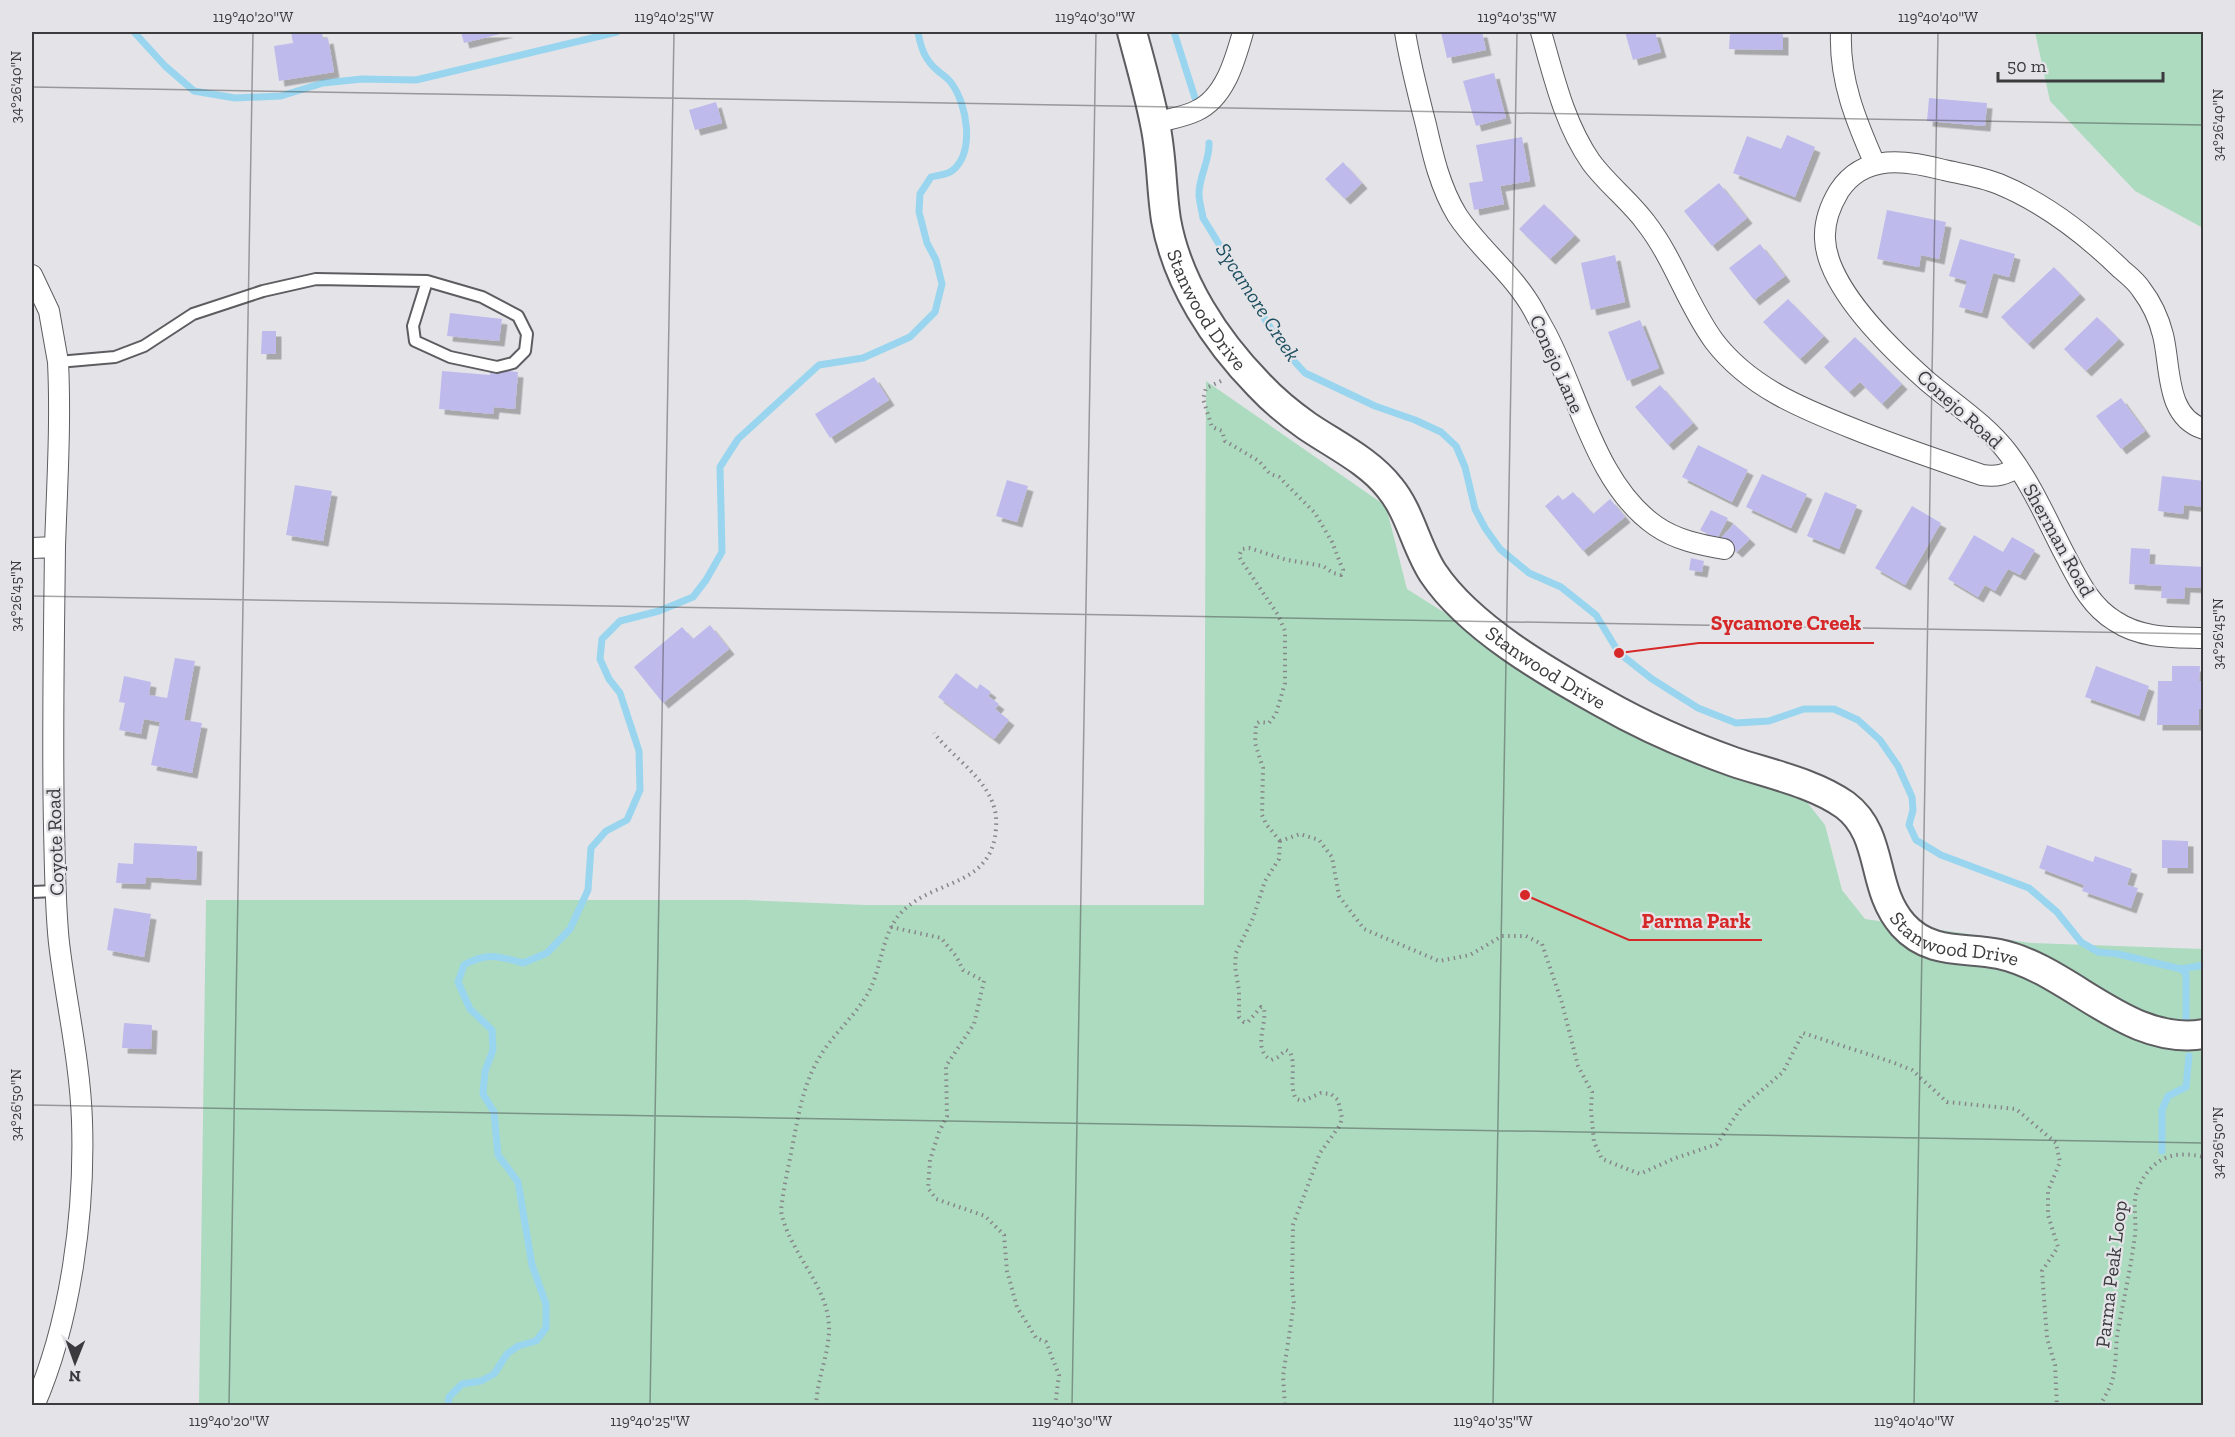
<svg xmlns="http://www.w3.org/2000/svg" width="2235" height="1437" font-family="'Zilla Slab',serif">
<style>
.green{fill:#addbc0}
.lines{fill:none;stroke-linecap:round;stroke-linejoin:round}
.stream{stroke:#99d5ee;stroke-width:7}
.building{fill:#bfbaec;filter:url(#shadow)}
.lane-casing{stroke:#5d5d61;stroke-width:14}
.street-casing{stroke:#5d5d61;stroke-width:22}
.secondary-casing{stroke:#5d5d61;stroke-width:32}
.path{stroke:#87878a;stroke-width:4;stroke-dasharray:1.5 4.5;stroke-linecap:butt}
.lane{stroke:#fff;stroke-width:10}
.street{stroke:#fff;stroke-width:20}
.secondary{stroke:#fff;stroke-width:28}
.ticks{fill:none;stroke:#3b3b3d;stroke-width:1.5;stroke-opacity:0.45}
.labels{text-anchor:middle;stroke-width:4.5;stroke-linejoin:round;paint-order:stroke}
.street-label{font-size:20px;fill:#3b3b3d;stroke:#e4e4e8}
.water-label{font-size:21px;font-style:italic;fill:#1d4f60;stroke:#e4e4e8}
.leader{fill:none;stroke:#d62828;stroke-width:2}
.callout-dot{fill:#d62828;stroke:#e4e4e8;stroke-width:2}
.callout-label{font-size:21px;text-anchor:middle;font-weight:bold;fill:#d62828;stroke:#e4e4e8;stroke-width:4.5;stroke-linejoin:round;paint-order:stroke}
.neatline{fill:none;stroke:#3b3b3d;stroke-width:2}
.ticks-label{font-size:15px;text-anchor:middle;fill:#3b3b3d}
</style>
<defs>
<filter id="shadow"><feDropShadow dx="5.5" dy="5.5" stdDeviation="0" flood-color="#0004"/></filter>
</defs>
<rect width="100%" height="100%" fill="#e4e4e8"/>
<path class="green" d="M 2035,32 L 2203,32 L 2203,228 L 2135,191 L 2050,101 Z
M 1206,381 L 1386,506 L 1407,589 L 1573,694 L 1799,792 L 1825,825 L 1842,890 L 1865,919 L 2031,943 L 2203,949 L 2203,1405 L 199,1406 L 206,900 L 746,900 L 865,905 L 1204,905 Z"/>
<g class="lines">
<path class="stream" d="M 134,32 L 165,66 L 194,91 L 235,98 L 281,96 L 323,83 L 362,79 L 416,80 L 617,32
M 1174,32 L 1195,98
M 1209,143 C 1210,160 1199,176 1199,194 C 1199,202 1202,210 1203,218 L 1284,350 L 1305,373 L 1375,406 L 1415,420 L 1441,432 L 1456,446 L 1465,467 L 1475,509 L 1485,528 L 1500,549 L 1529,573 L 1561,587 L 1596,615 L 1619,653 L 1652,679 L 1698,708 L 1736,723 L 1769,721 L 1804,709 L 1834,709 L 1858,720 L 1880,740 L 1898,766 L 1912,797 L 1913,810 L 1909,825 L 1916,840 L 1941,855 L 2029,888 L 2057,912 L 2081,942 L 2098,952 L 2118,954 L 2181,969 L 2204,965
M 2181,969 L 2186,974 L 2186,1020
M 2162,1151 L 2162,1110 L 2168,1096 L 2186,1087 L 2189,1056
M 448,1406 L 449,1397 L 462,1384 L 481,1381 L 494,1374 L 507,1354 L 518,1346 L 536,1341 L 546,1328 L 546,1304 L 532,1265 L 518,1182 L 498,1155 L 494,1112 L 483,1094 L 485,1071 L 493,1050 L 492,1030 L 470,1009 L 458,982 L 464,965 C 487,952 498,956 523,963 L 547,953 L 570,929 L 588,890 L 591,848 L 606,831 L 627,820 L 640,790 L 639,751 L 620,693 L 609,679 L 600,659 L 602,639 L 620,621 L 659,611 L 693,597 L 706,580 L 722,552 L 720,467 L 738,439 L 819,365 L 863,358 L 910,337 L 935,312 L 942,284 L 936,260 L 927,243 L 919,212 L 920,194 L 931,177 C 937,175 948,175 953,170 C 975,151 967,105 952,84 C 949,79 943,75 938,71 C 925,60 921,49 918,32"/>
</g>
<path class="building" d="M 291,32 L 322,32 L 323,39 L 328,38 L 334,72 L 279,81 L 274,46 L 293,43 Z
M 461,32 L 508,32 L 464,43 Z
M 1441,32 L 1482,32 L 1486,50 L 1447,58 Z
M 1625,32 L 1655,32 L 1661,52 L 1633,60 Z
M 1730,32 L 1783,32 L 1783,50 L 1729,49 Z
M 1494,73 L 1506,118 L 1476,126 L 1463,81 Z
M 1929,98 L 1987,103 L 1985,126 L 1927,121 Z
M 716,102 L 722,123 L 695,130 L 689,110 Z
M 1787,135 L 1815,147 L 1795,197 L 1733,173 L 1747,136 L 1781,149 Z
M 1522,137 L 1530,181 L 1500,186 L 1504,204 L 1474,210 L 1469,183 L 1483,181 L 1476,145 Z
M 1343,162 L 1362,183 L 1345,199 L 1325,179 Z
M 1719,183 L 1747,218 L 1712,246 L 1684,211 Z
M 1544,204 L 1575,235 L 1550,259 L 1519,229 Z
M 1887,210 L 1946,222 L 1939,259 L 1921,255 L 1919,267 L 1877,259 Z
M 1960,239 L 2015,254 L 2009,277 L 1993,273 L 1982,313 L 1959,307 L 1967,281 L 1949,276 Z
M 1760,244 L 1785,276 L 1754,300 L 1729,268 Z
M 1615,255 L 1625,302 L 1591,310 L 1581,263 Z
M 2054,267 L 2080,294 L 2028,344 L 2001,317 Z
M 1788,299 L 1824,336 L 1800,359 L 1763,322 Z
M 450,313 L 502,319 L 499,341 L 447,336 Z
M 2097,317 L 2119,339 L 2086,371 L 2064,349 Z
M 1640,320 L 1659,368 L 1627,381 L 1608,332 Z
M 262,331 L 276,331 L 276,354 L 261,354 Z
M 1855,337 L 1902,384 L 1882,404 L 1860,382 L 1849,392 L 1824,367 Z
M 490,369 L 518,372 L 515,409 L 494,407 L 493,414 L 439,409 L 442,371 L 490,375 Z
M 874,377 L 889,400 L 830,438 L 815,414 Z
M 1660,385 L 1693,423 L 1668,445 L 1635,407 Z
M 2121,398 L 2145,431 L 2121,449 L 2096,416 Z
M 1698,445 L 1748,470 L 1732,502 L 1682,477 Z
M 1762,474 L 1807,494 L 1791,528 L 1746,507 Z
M 2162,476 L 2204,481 L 2204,507 L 2184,505 L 2183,514 L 2158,511 Z
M 1007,480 L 1028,486 L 1017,522 L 996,516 Z
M 295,485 L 332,491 L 323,541 L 286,535 Z
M 1573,492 L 1593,514 L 1610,499 L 1625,517 L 1583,551 L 1545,506 L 1558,495 L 1563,500 Z
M 1825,492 L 1857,505 L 1839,549 L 1807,536 Z
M 1912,506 L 1941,523 L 1905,585 L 1875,568 Z
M 1711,510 L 1728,518 L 1717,539 L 1700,530 Z
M 1734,524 L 1750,539 L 1737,552 L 1721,538 Z
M 1974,535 L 2003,552 L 2012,537 L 2035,550 L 2020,575 L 2008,569 L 1995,591 L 1985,585 L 1978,597 L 1948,579 Z
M 2131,548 L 2150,549 L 2149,564 L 2204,567 L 2204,588 L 2185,587 L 2184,599 L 2161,598 L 2162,586 L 2129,584 Z
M 1691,558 L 1704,561 L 1702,572 L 1689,570 Z
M 710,625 L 729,649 L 663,703 L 634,667 L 682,627 L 693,639 Z
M 175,658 L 195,661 L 184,720 L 202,723 L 192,773 L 151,765 L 160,722 L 144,719 L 141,734 L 119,730 L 125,703 L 119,702 L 124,676 L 151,682 L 149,695 L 167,698 Z
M 2096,666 L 2149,686 L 2139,716 L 2085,697 Z
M 2172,666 L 2200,666 L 2199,681 L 2204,681 L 2204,709 L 2199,709 L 2199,725 L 2157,725 L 2158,681 L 2172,681 Z
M 956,673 L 977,689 L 980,684 L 991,692 L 988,696 L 999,704 L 995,709 L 1009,720 L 994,739 L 938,697 Z
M 2162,840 L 2188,841 L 2188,868 L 2162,868 Z
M 134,843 L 197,846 L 196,880 L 146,877 L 145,884 L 116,883 L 118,863 L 133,864 Z
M 2047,845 L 2093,862 L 2095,856 L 2132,869 L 2127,885 L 2138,888 L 2131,908 L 2082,891 L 2084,885 L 2039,868 Z
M 114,908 L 151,914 L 144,957 L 107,950 Z
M 124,1023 L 152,1025 L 151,1049 L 122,1048 Z"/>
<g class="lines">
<defs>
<path id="lane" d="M 58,362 L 115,357 L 144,346 L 193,314 L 263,291 L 316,279 L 427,281 L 482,297 L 518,316 L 527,334 L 525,351 L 513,363 L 497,367 L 450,357 L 415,341 L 413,326 L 427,281
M 32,892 L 55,891"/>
<path id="street" d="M 1405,32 C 1410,63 1418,94 1426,125 C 1433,156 1440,187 1457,215 C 1479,249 1514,274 1534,311 C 1539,321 1546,332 1551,343 C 1580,402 1599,487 1656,526 C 1676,540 1701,545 1724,549
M 1541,32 C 1554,77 1564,123 1591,162 C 1607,184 1630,201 1646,223 C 1674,259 1687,304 1714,341 C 1749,387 1801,408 1854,429 C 1896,446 1939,460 1982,475 C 1997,477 2005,475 2018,467
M 1841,32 C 1839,80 1856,121 1875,164
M 1155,123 C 1168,119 1184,117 1196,111 C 1225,98 1235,60 1243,32
M 32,275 L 49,311 L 58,362 C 61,423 57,485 55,547 C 54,640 52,734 54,827 C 55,866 55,905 59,943 C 66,1002 80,1061 82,1121 C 85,1212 71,1322 34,1406
M 2204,429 C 2165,417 2171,367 2163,335 C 2159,319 2151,302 2141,289 C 2136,281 2128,275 2121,269 C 2086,235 2045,203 1999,184 C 1982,177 1962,174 1944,170 C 1907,160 1864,153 1839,191 C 1830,206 1824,221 1825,239 C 1827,288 1892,350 1927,381 C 1954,404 1986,424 2008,453 C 2031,483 2047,520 2064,553 C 2078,579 2089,605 2115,621 C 2142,639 2173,637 2204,638
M 32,548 L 55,547"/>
<g id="secondary">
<path id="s1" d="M 1132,32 C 1140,62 1149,93 1155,124 C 1162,156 1161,188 1166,220 C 1177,282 1215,340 1259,385 C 1273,400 1290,414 1307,426 C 1335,445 1369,461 1390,488 C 1410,512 1416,547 1433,573 C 1469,627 1547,672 1603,703 C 1645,727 1689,746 1734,762 C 1770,774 1814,783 1845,805 C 1885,835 1870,888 1903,925 C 1930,955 1964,947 1999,954 C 2070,969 2127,1047 2204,1034"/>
</g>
</defs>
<use href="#lane" class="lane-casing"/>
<use href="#street" class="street-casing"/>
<use href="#secondary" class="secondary-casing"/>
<path class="path" d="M 1221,381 L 1206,388 L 1203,399 L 1212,427 L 1222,431 L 1225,441 L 1259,461 L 1270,474 L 1279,477 L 1315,513 L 1332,542 L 1343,570 L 1341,575 L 1333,573 L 1323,566 L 1287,560 L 1249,548 L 1242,549 L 1239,556 L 1241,560 L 1278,615 L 1285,631 L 1285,683 L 1276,714 L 1269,723 L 1259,722 L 1256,724 L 1255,743 L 1263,768 L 1262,815 L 1266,824 L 1280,841
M 1280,841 L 1300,834 L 1319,840 L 1332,857 L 1339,896 L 1364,929 L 1439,961 L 1470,955 L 1502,936 L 1526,936 L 1542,944 L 1562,1003 L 1578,1066 L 1592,1092 L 1591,1110 L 1594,1142 L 1602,1159 L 1640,1174 L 1673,1159 L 1717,1144 L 1741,1108 L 1783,1072 L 1803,1033 L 1889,1061 L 1912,1070 L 1947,1102 L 2016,1109 L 2056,1143 L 2060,1162 L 2048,1191 L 2048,1215 L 2058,1247 L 2042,1271 L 2047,1338 L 2055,1365 L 2057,1406
M 1280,841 L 1279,859 L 1265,881 L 1253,918 L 1236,953 L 1235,966 L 1239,991 L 1239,1017 L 1244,1022 L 1248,1022 L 1261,1007 L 1264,1009 C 1267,1025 1252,1049 1271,1060 L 1278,1057 L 1286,1050 L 1290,1052 C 1297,1067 1288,1084 1296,1099 L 1303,1101 L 1321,1093 L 1331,1094 L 1338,1100 L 1342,1118 L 1340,1125 L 1320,1153 L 1293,1225 L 1292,1288 L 1294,1303 L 1283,1376 L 1285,1406
M 891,927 L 941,938 L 956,956 L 963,970 L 984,981 L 974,1024 L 946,1066 L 947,1116 L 939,1132 L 930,1160 L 928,1188 L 936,1199 L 985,1216 L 1004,1235 L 1007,1271 L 1017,1307 L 1036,1338 L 1046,1342 L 1059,1375 L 1055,1406
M 816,1406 C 817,1380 828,1356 829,1332 C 831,1287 789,1254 781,1211 C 783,1190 788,1169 792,1148 C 799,1113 803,1081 824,1050 C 839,1028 861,1010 872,985 C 882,962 883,933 900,914 C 932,878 992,889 996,828 C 1000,785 956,762 934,733
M 2100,1406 C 2104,1397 2110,1389 2112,1381 C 2117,1365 2115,1346 2118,1330 C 2124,1298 2131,1267 2135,1235 C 2137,1218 2131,1202 2139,1186 C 2153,1157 2174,1150 2204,1157"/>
<use href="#lane" class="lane"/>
<use href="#street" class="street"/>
<use href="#secondary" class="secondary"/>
</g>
<path class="ticks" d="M 32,87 L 2204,125M 32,596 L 2204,634M 32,1105 L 2204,1143M 229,1406 L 253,32M 650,1406 L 674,32M 1072,1406 L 1096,32M 1493,1406 L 1517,32M 1914,1406 L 1938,32"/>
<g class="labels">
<g class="street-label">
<text dy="7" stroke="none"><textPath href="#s1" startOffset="291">Stanwood Drive</textPath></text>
<text transform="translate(1557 364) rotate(66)" y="7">Conejo Lane</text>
<text transform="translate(1960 409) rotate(42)" y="7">Conejo Road</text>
<text transform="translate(2059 540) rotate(61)" y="7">Sherman Road</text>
<text dy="7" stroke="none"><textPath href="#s1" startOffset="795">Stanwood Drive</textPath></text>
<text transform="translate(55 842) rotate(-92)" y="7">Coyote Road</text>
<text dy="7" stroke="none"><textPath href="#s1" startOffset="1316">Stanwood Drive</textPath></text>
<text transform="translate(2111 1274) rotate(-83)" y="7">Parma Peak Loop</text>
</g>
<g class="water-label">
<text transform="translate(1258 302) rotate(57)" y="7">Sycamore Creek</text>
</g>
</g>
<path class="leader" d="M1619 653L1699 643H1874M1525 895L1629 940H1762"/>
<g class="callout-dot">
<circle cx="1619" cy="653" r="6"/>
<circle cx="1525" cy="895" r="6"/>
</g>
<g class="callout-label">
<text x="1786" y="630">Sycamore Creek</text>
<text x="1696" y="928">Parma Park</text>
</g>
<rect width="2235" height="1437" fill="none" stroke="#e4e4e8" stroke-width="66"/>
<g transform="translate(75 1362) rotate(181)" stroke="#e4e4e8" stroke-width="4.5" paint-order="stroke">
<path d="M0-4.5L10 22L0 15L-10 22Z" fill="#3b3b3d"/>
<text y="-9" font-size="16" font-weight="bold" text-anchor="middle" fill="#3b3b3d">N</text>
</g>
<path d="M1998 72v9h165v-9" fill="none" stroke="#3b3b3d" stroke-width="3"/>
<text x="2007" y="72" font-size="18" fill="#3b3b3d" stroke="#e4e4e8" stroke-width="4.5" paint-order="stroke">50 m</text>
<rect x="33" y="33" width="2169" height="1371" class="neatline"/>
<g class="ticks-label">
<text x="253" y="22">119°40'20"W</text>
<text x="674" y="22">119°40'25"W</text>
<text x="1095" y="22">119°40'30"W</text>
<text x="1517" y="22">119°40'35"W</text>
<text x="1938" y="22">119°40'40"W</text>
<text transform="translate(16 87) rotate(-90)" y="5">34°26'40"N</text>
<text transform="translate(2218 125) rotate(-90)" y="5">34°26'40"N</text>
<text transform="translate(16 596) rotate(-90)" y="5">34°26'45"N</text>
<text transform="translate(2218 634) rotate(-90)" y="5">34°26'45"N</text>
<text transform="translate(16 1105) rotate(-90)" y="5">34°26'50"N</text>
<text transform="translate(2218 1143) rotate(-90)" y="5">34°26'50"N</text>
<text x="229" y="1426">119°40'20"W</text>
<text x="650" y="1426">119°40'25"W</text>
<text x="1072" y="1426">119°40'30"W</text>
<text x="1493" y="1426">119°40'35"W</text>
<text x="1914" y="1426">119°40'40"W</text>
</g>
</svg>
